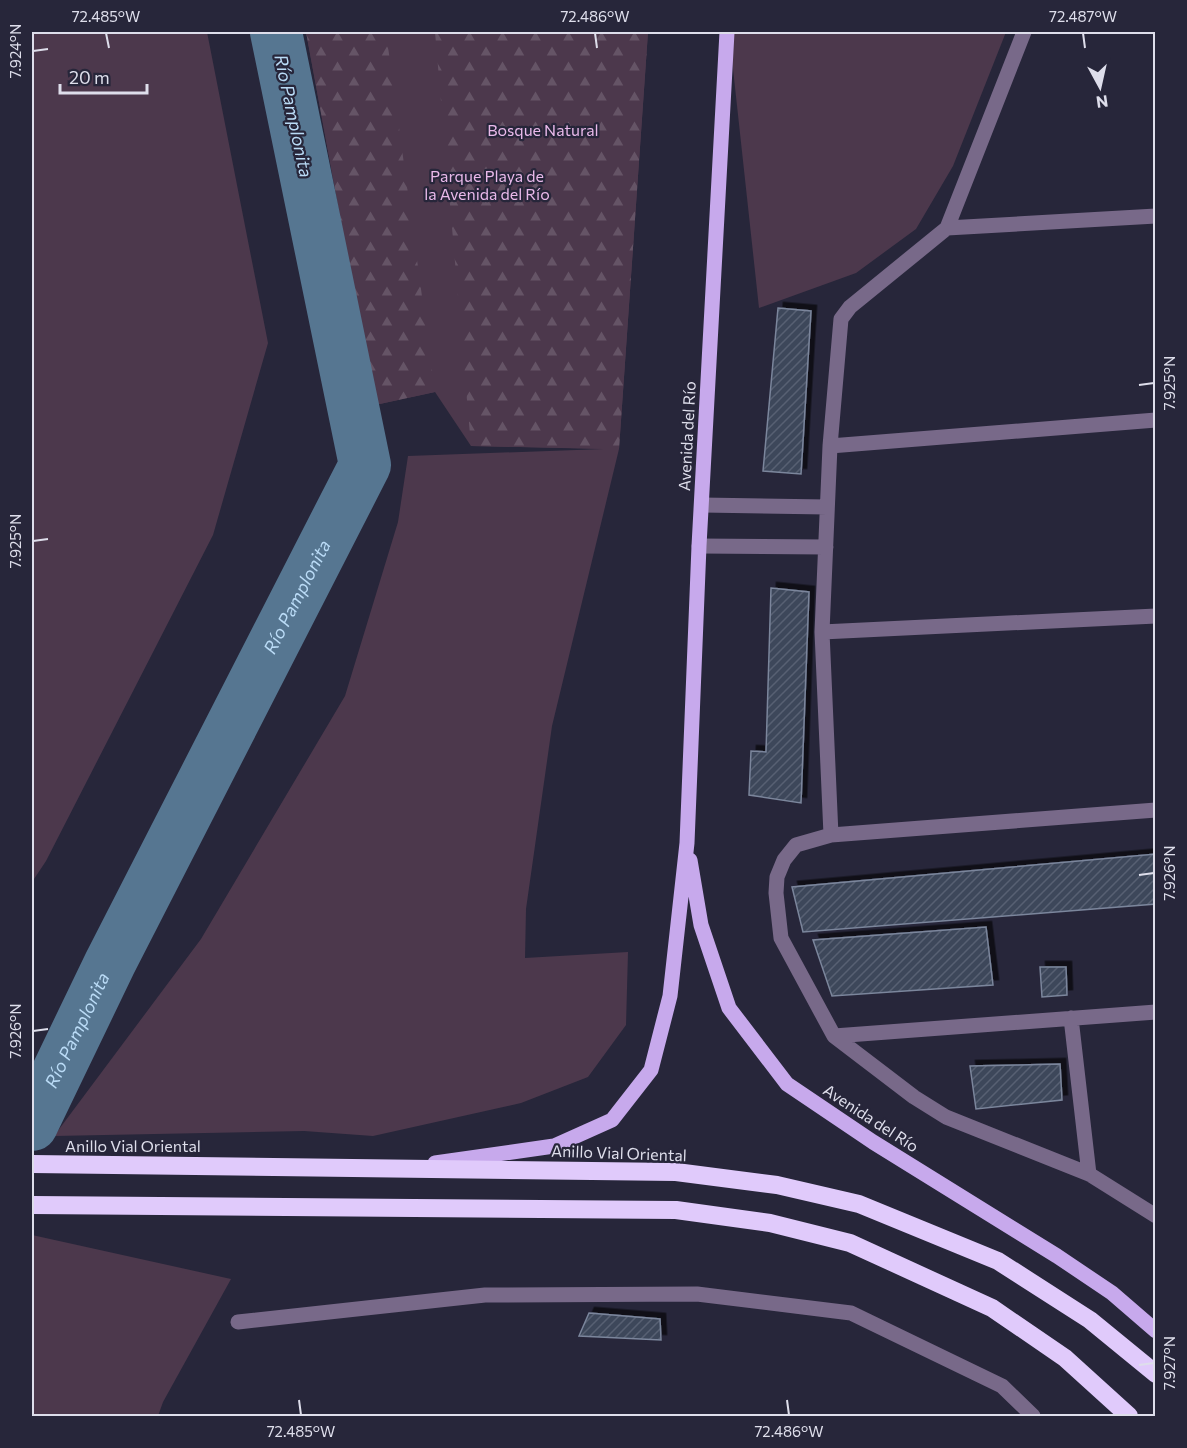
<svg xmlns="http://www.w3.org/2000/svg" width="1187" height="1448" font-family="Commissioner,sans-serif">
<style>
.green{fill:#4c384c}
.forest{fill:url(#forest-firs)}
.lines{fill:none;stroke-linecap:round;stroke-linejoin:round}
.river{stroke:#567691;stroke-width:52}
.building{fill:url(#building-hatch);stroke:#7b869c;stroke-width:1.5;filter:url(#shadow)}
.minor{stroke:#786989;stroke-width:15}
.major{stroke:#c7a9ec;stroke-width:15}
.highway{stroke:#e0cafb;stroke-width:18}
.ticks{fill:none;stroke:#dedeeb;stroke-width:2}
.labels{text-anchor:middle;stroke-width:4.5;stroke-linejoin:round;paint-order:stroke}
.park-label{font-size:16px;fill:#e9b9ea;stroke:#27263a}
.street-label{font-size:16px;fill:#dedeeb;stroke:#27263a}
.water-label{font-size:18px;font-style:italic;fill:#badbf6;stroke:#27263a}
.neatline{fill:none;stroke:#dedeeb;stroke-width:2}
.ticks-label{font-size:15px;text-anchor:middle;fill:#dedeeb}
</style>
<defs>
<pattern id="forest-firs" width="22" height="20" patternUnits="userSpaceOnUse" patternTransform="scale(1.5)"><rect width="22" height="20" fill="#4c384c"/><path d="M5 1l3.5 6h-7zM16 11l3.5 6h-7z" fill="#655466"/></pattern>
<pattern id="building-hatch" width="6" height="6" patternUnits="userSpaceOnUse" patternTransform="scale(1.5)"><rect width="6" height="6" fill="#3c465a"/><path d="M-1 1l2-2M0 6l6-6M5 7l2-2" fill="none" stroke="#586072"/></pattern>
<filter id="shadow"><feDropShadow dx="5.5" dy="-5.5" stdDeviation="0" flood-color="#0009"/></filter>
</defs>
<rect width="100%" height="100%" fill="#27263a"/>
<path class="green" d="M 32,32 L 207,32 L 268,343 L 213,535 L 46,861 L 32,882 Z
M 306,32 L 648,32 L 619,449 L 552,726 L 526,909 L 525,958 L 628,952 L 626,1025 L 588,1077 L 521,1103 L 373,1136 L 304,1131 L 54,1136 L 201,939 L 345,696 L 398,522 L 408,456 L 603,449 L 471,446 L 435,392 L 375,405 Z
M 729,32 L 1006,32 L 953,166 L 916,229 L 856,273 L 759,308 Z
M 32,1235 L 231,1279 L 163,1402 L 158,1416 L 32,1416 Z"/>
<path class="forest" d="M 306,32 L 386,32 L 435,392 L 375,405 Z
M 435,32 L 648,32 L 619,449 L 471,446 Z"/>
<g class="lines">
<path class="river" id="s1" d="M 32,1125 L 110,963 L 365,465 L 276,32"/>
</g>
<path class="building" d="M 778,308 L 811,311 L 801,474 L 763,471 Z
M 771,588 L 809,592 L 801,803 L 749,795 L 751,751 L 766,752 Z
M 1156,854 L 1156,904 L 803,932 L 792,887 Z
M 986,927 L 993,985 L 832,996 L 813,940 Z
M 1040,967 L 1066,967 L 1067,995 L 1042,997 Z
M 1060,1064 L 1062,1100 L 976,1109 L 970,1066 Z
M 589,1313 L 660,1319 L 661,1340 L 579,1336 Z"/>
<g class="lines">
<path class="minor" d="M 1024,32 L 947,228 L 850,307 L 841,319 L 830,446 L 822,632 L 831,835 L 796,845 L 784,860 L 777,877 L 776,893 L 781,938 L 834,1036 L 914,1097 L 946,1117 L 1089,1174 L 1156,1216
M 947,228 L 1156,216
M 830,446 L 1156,420
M 702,505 L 827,507
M 699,546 L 826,547
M 822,632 L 1156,616
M 831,835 L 1156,810
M 1071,1018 L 1089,1174
M 834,1036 L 1156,1012
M 238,1322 L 485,1295 L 697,1294 L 851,1313 L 1002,1386 L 1033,1416"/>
<path class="major" d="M 690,860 L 701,925 L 729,1008 L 787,1084 L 873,1142 L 1057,1256 L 1112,1293 L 1156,1331
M 435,1163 L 554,1146 L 612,1120 L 651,1070 L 670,996 L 687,843 L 699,546 L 727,32"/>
<path class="highway" d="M 32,1164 L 676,1172 L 777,1185 L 859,1204 L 998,1261 L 1090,1320 L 1156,1374
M 32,1205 L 676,1210 L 770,1223 L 850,1243 L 992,1308 L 1065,1358 L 1129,1416"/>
</g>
<path class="ticks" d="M 106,33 L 109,48M 595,33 L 597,48M 1083,33 L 1085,48M 33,51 L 48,49M 1139,385 L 1154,383M 33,541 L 48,539M 1139,875 L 1154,873M 33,1031 L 48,1029M 1139,1365 L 1154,1363M 299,1400 L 301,1415M 787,1400 L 789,1415"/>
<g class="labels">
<g class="park-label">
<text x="543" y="136">Bosque Natural</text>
<text x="487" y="182">Parque Playa de<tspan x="487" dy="18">la Avenida del Río</tspan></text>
</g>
<g class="street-label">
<text transform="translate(687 436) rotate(-87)" y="6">Avenida del Río</text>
<text transform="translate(871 1118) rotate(33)" y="6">Avenida del Río</text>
<text x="133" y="1152">Anillo Vial Oriental</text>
<text transform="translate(619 1153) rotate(2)" y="6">Anillo Vial Oriental</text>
</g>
<g class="water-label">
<text transform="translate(293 116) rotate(78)" y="6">Río Pamplonita</text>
<text dy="6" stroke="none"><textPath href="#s1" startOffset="591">Río Pamplonita</textPath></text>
<text dy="6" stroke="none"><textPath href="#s1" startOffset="105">Río Pamplonita</textPath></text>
</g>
</g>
<rect width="1187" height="1448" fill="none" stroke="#27263a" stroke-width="66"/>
<g transform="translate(1100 87) rotate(172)" stroke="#27263a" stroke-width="4.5" paint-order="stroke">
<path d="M0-4.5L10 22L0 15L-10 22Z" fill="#dedeeb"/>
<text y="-9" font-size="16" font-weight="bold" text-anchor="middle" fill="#dedeeb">N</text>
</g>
<path d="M60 84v9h87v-9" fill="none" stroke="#dedeeb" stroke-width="3"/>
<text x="69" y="84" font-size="18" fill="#dedeeb" stroke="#27263a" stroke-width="4.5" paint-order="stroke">20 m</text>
<rect x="33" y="33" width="1121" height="1382" class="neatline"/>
<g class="ticks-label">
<text x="106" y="22">72.485°W</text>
<text x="595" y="22">72.486°W</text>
<text x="1083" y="22">72.487°W</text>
<text transform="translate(16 51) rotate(-90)" y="5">7.924°N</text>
<text transform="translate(1170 383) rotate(-90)" y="5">7.925°N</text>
<text transform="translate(16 541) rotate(-90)" y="5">7.925°N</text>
<text transform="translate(1170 873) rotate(-90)" y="5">7.926°N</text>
<text transform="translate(16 1031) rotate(-90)" y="5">7.926°N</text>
<text transform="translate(1170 1363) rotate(-90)" y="5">7.927°N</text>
<text x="301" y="1437">72.485°W</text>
<text x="789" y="1437">72.486°W</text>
</g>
</svg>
